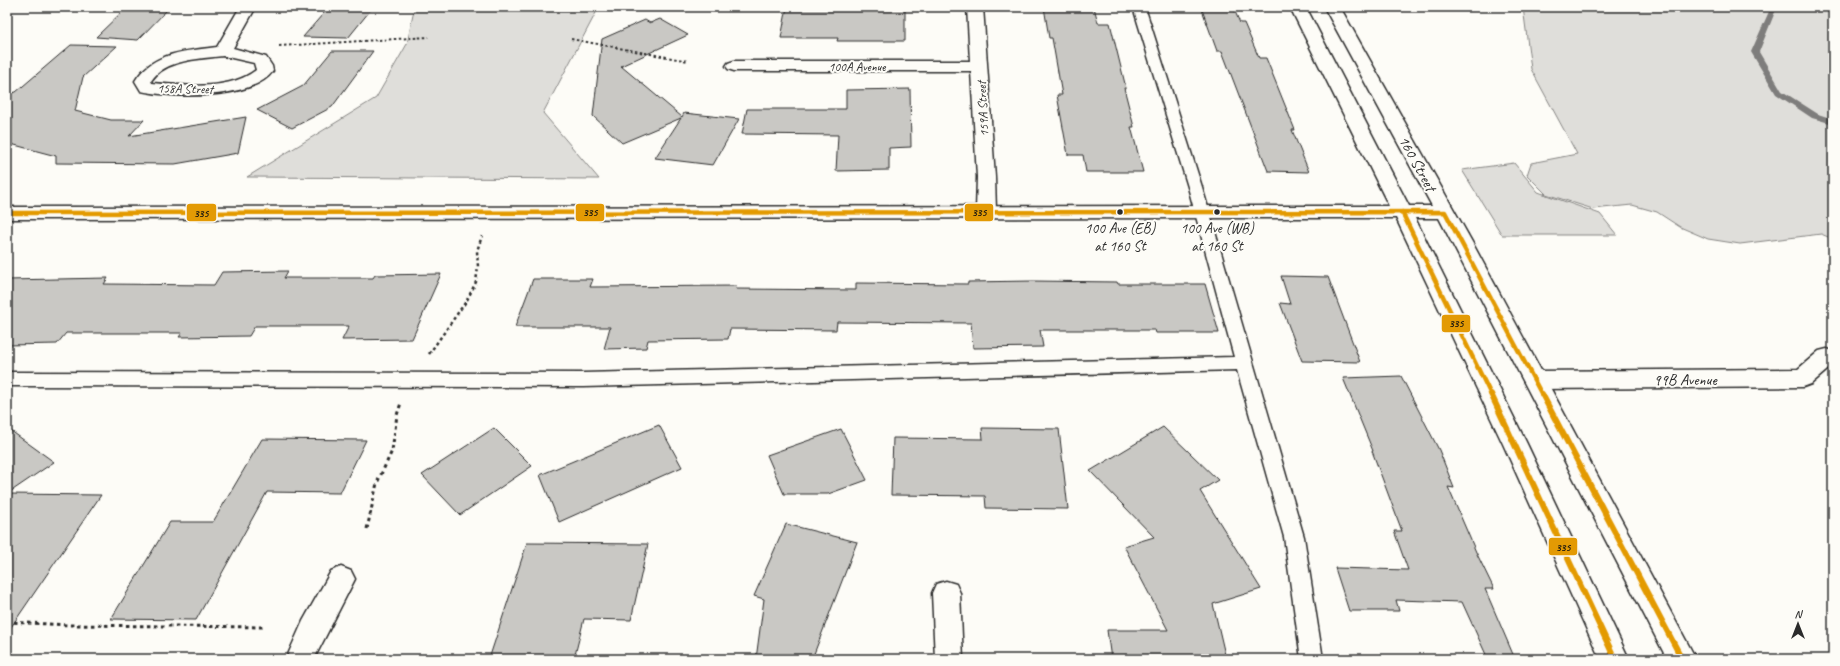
<svg xmlns="http://www.w3.org/2000/svg" width="1840" height="666" font-family="Caveat,sans-serif">
<style>
.green{fill:#dfdeda;stroke:#858482}
.lines{fill:none;stroke-linecap:round;stroke-linejoin:round}
.stream{fill:#7e7d7b;fill-rule:evenodd}
.building{fill:#c9c8c4;stroke:#2b2b2b}
.lane-casing{stroke:#2b2b2b;stroke-width:3}
.street-casing{stroke:#2b2b2b;stroke-width:3}
.secondary-casing{stroke:#2b2b2b;stroke-width:3}
.path-far2{stroke:#2b2b2b;stroke-width:2;stroke-dasharray:2.5 2.5;stroke-linecap:butt}
.path-far1{stroke:#2b2b2b;stroke-width:2.5;stroke-dasharray:3 3;stroke-linecap:butt}
.path{stroke:#2b2b2b;stroke-width:3;stroke-dasharray:3.5 3.5;stroke-linecap:butt}
.lane{fill:#fdfcf7;fill-rule:evenodd}
.street{fill:#fdfcf7;fill-rule:evenodd}
.secondary{fill:#fdfcf7;fill-rule:evenodd}
.bus-1-far1-casing{stroke:#fdfcf7;stroke-width:8}
.bus-1-casing{stroke:#fdfcf7;stroke-width:9}
.bus-1-far1{stroke:#e39a04;stroke-width:4.5}
.bus-1{stroke:#e39a04;stroke-width:6}
.bus-dot{fill:#2b2b2b;stroke:#fdfcf7;stroke-width:1.5}
.labels{text-anchor:middle;stroke-width:4;stroke-linejoin:round;paint-order:stroke}
.far-street-label{font-size:13px;fill:#2b2b2b;stroke:#fdfcf7}
.bus-label{font-size:15px;fill:#2b2b2b;stroke:#fdfcf7}
.street-label{font-size:16px;fill:#2b2b2b;stroke:#fdfcf7}
.line-badge{stroke:#fdfcf7;stroke-width:1.5}
.pale-badge-label{font-size:11px;text-anchor:middle;font-weight:bold;fill:#111}
</style>
<rect width="100%" height="100%" fill="#fdfcf7"/>
<filter id="ink" filterUnits="userSpaceOnUse"><feTurbulence type="fractalNoise" baseFrequency=".025" numOctaves="2"/><feDisplacementMap in="SourceGraphic" scale="8" xChannelSelector="R" yChannelSelector="G"/><feConvolveMatrix kernelMatrix="1 2 1 2 8 2 1 2 1" color-interpolation-filters="sRGB"/></filter>
<g filter="url(#ink)">
<path class="green" d="M 421,7 L 599,7 L 543,113 L 599,179 L 247,177 L 376,98 L 407,44 L 414,10 Z
M 1523,7 L 1833,7 L 1833,239 L 1821,234 L 1740,244 L 1708,239 L 1680,227 L 1657,212 L 1632,205 L 1593,209 L 1546,194 L 1527,175 L 1531,163 L 1577,154 L 1531,69 Z
M 1514,163 L 1538,192 L 1600,214 L 1617,235 L 1502,235 L 1462,170 Z"/>
<g class="lines">
<path class="stream" d="M 1771,7 L 1777,7 L 1759,52 L 1782,91 L 1818,114 L 1833,119 L 1833,124 L 1812,118 L 1776,94 L 1751,52 Z"/>
</g>
<path class="building" d="M 127,7 L 170,7 L 138,40 L 96,37 Z
M 329,7 L 373,7 L 348,38 L 303,37 Z
M 787,7 L 905,7 L 905,41 L 837,41 L 838,38 L 781,38 Z
M 1044,7 L 1094,7 L 1098,23 L 1110,23 L 1126,88 L 1124,88 L 1134,127 L 1131,127 L 1143,172 L 1086,172 L 1083,155 L 1068,155 L 1057,95 L 1062,95 L 1052,38 L 1049,38 Z
M 1201,7 L 1233,7 L 1240,23 L 1244,23 L 1259,58 L 1266,58 L 1295,130 L 1292,130 L 1309,172 L 1268,171 L 1222,51 L 1217,51 Z
M 660,19 L 688,35 L 621,66 L 682,117 L 684,113 L 739,119 L 713,165 L 655,158 L 681,118 L 622,143 L 593,116 L 602,39 L 645,20 L 650,23 Z
M 71,45 L 117,46 L 83,77 L 75,111 L 111,120 L 144,120 L 129,136 L 246,117 L 238,153 L 175,164 L 56,163 L 56,156 L 7,143 L 7,94 L 16,92 Z
M 332,51 L 373,51 L 332,107 L 292,128 L 257,110 L 303,86 Z
M 910,89 L 911,147 L 889,148 L 889,170 L 836,171 L 838,135 L 742,134 L 747,109 L 846,109 L 846,90 Z
M 288,271 L 284,278 L 373,278 L 375,275 L 441,274 L 412,339 L 342,340 L 349,326 L 255,326 L 249,336 L 179,337 L 182,333 L 66,333 L 57,344 L 7,345 L 7,280 L 108,278 L 104,284 L 214,285 L 222,272 Z
M 1281,276 L 1328,277 L 1360,362 L 1302,361 L 1280,303 L 1290,304 Z
M 533,279 L 593,279 L 590,287 L 737,286 L 736,289 L 856,290 L 856,283 L 968,284 L 968,282 L 1033,281 L 1117,282 L 1118,284 L 1205,284 L 1219,333 L 1156,333 L 1155,330 L 1040,330 L 1043,347 L 973,348 L 971,323 L 837,322 L 836,330 L 730,329 L 728,339 L 648,340 L 646,348 L 604,349 L 610,327 L 515,327 Z
M 1401,376 L 1439,450 L 1454,488 L 1448,487 L 1476,552 L 1494,589 L 1485,589 L 1515,659 L 1488,659 L 1462,602 L 1396,600 L 1399,611 L 1349,611 L 1335,568 L 1408,570 L 1394,531 L 1402,531 L 1372,451 L 1373,451 L 1343,378 Z
M 659,425 L 682,467 L 559,522 L 540,475 Z
M 1163,427 L 1218,480 L 1200,491 L 1261,589 L 1213,604 L 1226,659 L 1111,659 L 1107,630 L 1168,630 L 1124,546 L 1154,537 L 1090,471 Z
M 7,428 L 54,462 L 7,494 L 101,495 L 7,633 Z
M 494,428 L 532,466 L 460,515 L 422,475 Z
M 982,428 L 1059,429 L 1068,509 L 986,508 L 985,496 L 891,495 L 893,438 L 983,439 Z
M 841,429 L 867,480 L 828,494 L 784,494 L 767,455 Z
M 262,439 L 366,440 L 340,493 L 267,492 L 196,620 L 111,619 L 170,522 L 213,522 Z
M 786,524 L 857,542 L 812,659 L 756,659 L 764,599 L 754,596 Z
M 527,543 L 648,544 L 631,620 L 584,619 L 574,659 L 489,659 Z"/>
<g class="lines">
<defs>
<path id="lane" d="M 1133,7 L 1145,7 L 1202,187 L 1304,537 L 1323,659 L 1301,659 L 1284,537 L 1237,370 L 583,387 L 7,386 L 7,372 L 583,373 L 1234,357 L 1188,187 Z"/>
<path id="street" d="M 240,7 L 256,7 L 233,48 L 266,57 L 272,66 L 273,71 C 253,100 172,98 141,91 L 135,81 C 152,52 187,51 217,47 ZM 223,56 L 254,63 L 256,70 C 229,91 185,86 152,83 L 151,81 C 165,59 200,59 223,56 Z
M 967,7 L 983,7 L 995,177 L 996,211 L 993,215 L 986,217 L 979,215 L 976,211 L 977,177 L 971,71 L 734,71 L 728,69 L 726,66 L 728,63 L 734,61 L 970,61 Z
M 1827,349 L 1833,351 L 1833,365 L 1811,384 L 1803,387 L 1535,389 L 1527,386 L 1524,380 L 1527,374 L 1535,371 L 1798,369 L 1819,351 Z
M 341,567 L 351,571 L 355,579 L 314,659 L 286,659 L 303,621 L 331,571 Z
M 946,581 L 956,584 L 960,593 L 963,659 L 935,659 L 932,593 L 936,584 Z"/>
<path id="secondary" d="M 1290,7 L 1306,7 L 1409,206 L 1432,206 L 1324,7 L 1340,7 L 1472,242 L 1696,659 L 1667,659 L 1439,218 L 1415,218 L 1527,444 L 1629,659 L 1600,659 L 1503,444 L 1396,218 L 7,219 L 7,207 L 1389,206 Z"/>
</defs>
<use href="#lane" class="lane-casing"/>
<use href="#street" class="street-casing"/>
<use href="#secondary" class="secondary-casing"/>
<path class="path-far2" d="M 571,39 L 688,61
M 279,46 L 429,37"/>
<path class="path-far1" d="M 429,354 L 467,300 L 476,282 L 478,267 L 477,251 L 482,236"/>
<path class="path" d="M 367,529 L 377,483 L 392,451 L 397,415 L 401,403
M 7,622 L 69,625 L 265,627"/>
<use href="#lane" class="lane"/>
<use href="#street" class="street"/>
<use href="#secondary" class="secondary"/>
<defs>
<path id="bus-1-far1" d="M 1402,212 L 1491,395
M 7,213 L 1445,212 L 1542,395"/>
<path id="bus-1" d="M 1491,394 L 1615,659
M 1542,394 L 1682,659"/>
</defs>
<use href="#bus-1-far1" class="bus-1-far1-casing"/>
<use href="#bus-1" class="bus-1-casing"/>
<use href="#bus-1-far1" class="bus-1-far1"/>
<use href="#bus-1" class="bus-1"/>
</g>
</g>
<g class="bus-dot">
<circle cx="1120" cy="212" r="3.5"/>
<circle cx="1217" cy="212" r="3.5"/>
</g>
<g class="labels">
<g class="far-street-label">
<text x="857" y="71">100A Avenue</text>
<text transform="translate(185 88) rotate(1)" y="5">158A Street</text>
<text transform="translate(982 109) rotate(-93)" y="5">159A Street</text>
</g>
<g class="bus-label">
<text x="1120" y="233">100 Ave (EB)<tspan x="1120" dy="18">at 160 St</tspan></text>
<text x="1217" y="233">100 Ave (WB)<tspan x="1217" dy="18">at 160 St</tspan></text>
</g>
<g class="street-label">
<text transform="translate(1418 163) rotate(61)" y="6">160 Street</text>
<text x="1685" y="385">99B Avenue</text>
</g>
</g>
<g class="line-badge">
<rect x="964" y="203" width="30" height="19" rx="4" fill="#e39a04"/>
<rect x="575" y="203" width="30" height="19" rx="4" fill="#e39a04"/>
<rect x="186" y="203" width="31" height="19" rx="4" fill="#e39a04"/>
<rect x="1441" y="314" width="30" height="19" rx="4" fill="#e39a04"/>
<rect x="1548" y="537" width="30" height="19" rx="4" fill="#e39a04"/>
</g>
<g class="pale-badge-label">
<text x="979" y="216">335</text>
<text x="590" y="216">335</text>
<text x="201" y="217">335</text>
<text x="1456" y="327">335</text>
<text x="1563" y="551">335</text>
</g>
<rect width="1840" height="666" fill="none" stroke="#fdfcf7" stroke-width="24"/>
<rect x="12" y="12" width="1816" height="642" fill="none" stroke="#2b2b2b" stroke-width="1.5" filter="url(#ink)"/>
<g transform="translate(1798 624)" stroke="#fdfcf7" stroke-width="3" paint-order="stroke">
<path d="M0-3L7 15L0 10L-7 15Z" fill="#2b2b2b"/>
<text y="-6" font-size="11" font-weight="bold" text-anchor="middle" fill="#2b2b2b">N</text>
</g>
</svg>
